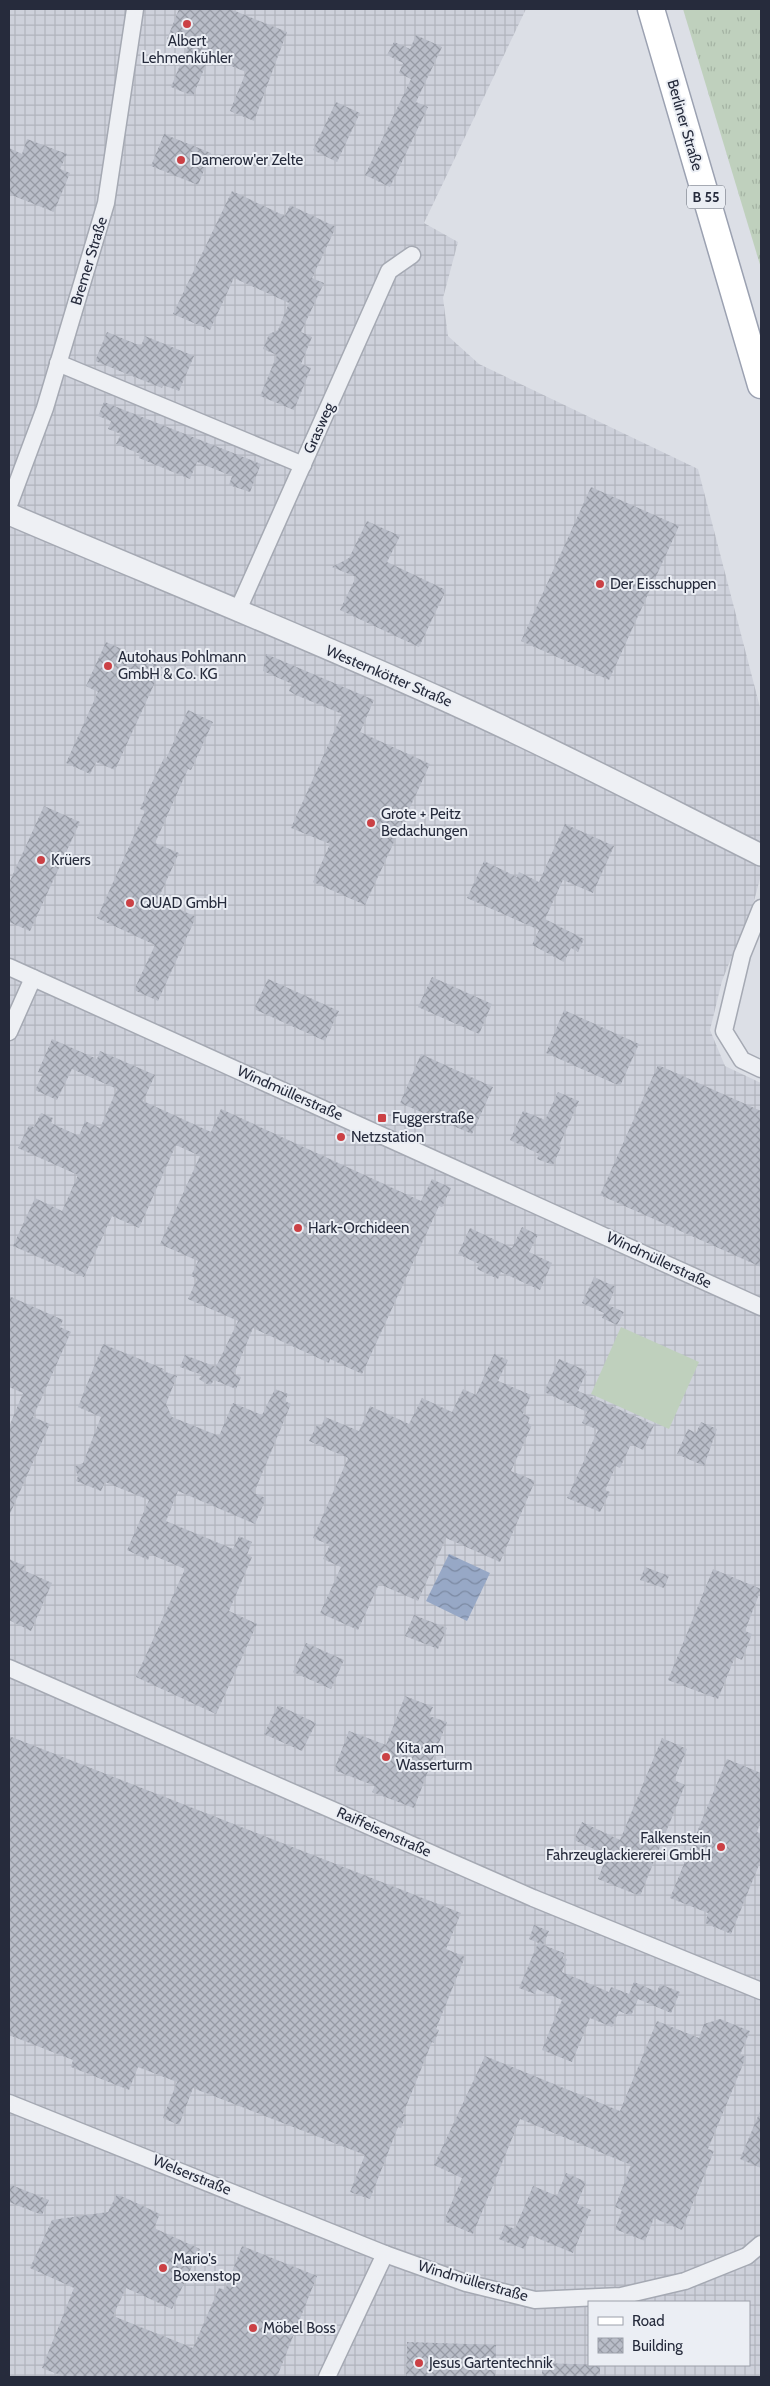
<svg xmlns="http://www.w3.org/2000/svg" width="770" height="2386" viewBox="0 0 770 2386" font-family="Cabin,sans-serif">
  <defs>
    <pattern id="industrial-grid" width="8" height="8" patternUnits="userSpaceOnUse" patternTransform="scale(1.25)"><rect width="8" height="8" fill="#ced1db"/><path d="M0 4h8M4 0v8" fill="none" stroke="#b1b4bd"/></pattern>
    <pattern id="grass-tufts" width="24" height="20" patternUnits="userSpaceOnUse" patternTransform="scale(1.25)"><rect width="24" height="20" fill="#bfd0bd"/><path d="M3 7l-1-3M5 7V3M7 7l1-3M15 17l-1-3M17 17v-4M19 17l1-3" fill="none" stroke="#a4b3a3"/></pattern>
    <pattern id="water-waves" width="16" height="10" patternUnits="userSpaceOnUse" patternTransform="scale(1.25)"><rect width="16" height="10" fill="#97a8c6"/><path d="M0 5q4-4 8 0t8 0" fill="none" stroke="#7b89a2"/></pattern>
    <pattern id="building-cross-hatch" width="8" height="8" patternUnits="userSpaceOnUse" patternTransform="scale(1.25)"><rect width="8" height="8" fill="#b9bdc8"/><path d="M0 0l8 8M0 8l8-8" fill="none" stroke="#969aa4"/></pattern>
  </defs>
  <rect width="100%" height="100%" fill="#dcdfe6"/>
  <path fill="url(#industrial-grid)" fill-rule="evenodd" d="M9,9h517l-102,214 34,19 -15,56 5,38 31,28 219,105 63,242v164l-7,26 -32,80 -12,49 15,36 36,17v1294h-752zM589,2302h160v63h-160z"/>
  <polygon fill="url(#grass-tufts)" points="683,9 761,9 761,268"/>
  <polygon fill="#bfd0bd" points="621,1327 699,1362 669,1429 591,1394"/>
  <polygon fill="url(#water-waves)" points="449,1554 490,1573 467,1621 426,1601"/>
  <g fill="url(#building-cross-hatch)">
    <polygon points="179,9 230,9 287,32 254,121 230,111 246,72 209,57 193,96 171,87 187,48 167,39"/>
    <polygon points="416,35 442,47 416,102 428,107 390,187 365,175 411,79 399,73 403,63 387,55 394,42 410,49"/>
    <polygon points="336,102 360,113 337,162 313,150"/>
    <polygon points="164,134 211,153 198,185 151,166"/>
    <polygon points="27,139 67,154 60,169 70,173 54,212 9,194 9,148 22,154"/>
    <polygon points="232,191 285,216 290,205 336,227 312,278 324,283 301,332 312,337 301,364 311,368 294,410 260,396 277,355 263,349 269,334 278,330 289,303 234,278 210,330 173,314"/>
    <polygon points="107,332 141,346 145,336 194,356 179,391 163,385 162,388 95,361"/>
    <polygon points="104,402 261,464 250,492 229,485 232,476 197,462 190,479 139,458 140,454 116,444 121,434 108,429 111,421 98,416"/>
    <polygon points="591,487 679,526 609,680 521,641"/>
    <polygon points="367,521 400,536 387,562 446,590 419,647 340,610 356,577 332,567 349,558"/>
    <polygon points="106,642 162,667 115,770 96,762 90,774 66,763 98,692 86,686"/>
    <polygon points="266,654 374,700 360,732 430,764 365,905 313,882 330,844 291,828 342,714 296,695 289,691 292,684 263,671"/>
    <polygon points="188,710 213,722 191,770 188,769 155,843 179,853 158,899 196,917 158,1001 134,990 155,945 97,918 145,811 140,809 151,785 164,758 166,759"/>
    <polygon points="44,806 80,822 30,931 9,922 9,883"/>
    <polygon points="565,824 614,846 593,893 563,880 545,919 584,939 578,952 571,948 564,962 532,945 539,930 467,898 484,861 517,877 519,872 539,882"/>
    <polygon points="432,977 492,1004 479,1034 418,1007"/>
    <polygon points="268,979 339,1011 325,1041 254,1009"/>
    <polygon points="564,1010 639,1044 620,1086 546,1053"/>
    <polygon points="52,1039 97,1059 100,1051 155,1075 143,1101 211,1132 221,1109 421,1201 432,1179 451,1188 442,1207 439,1206 362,1374 330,1359 329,1363 253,1328 234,1374 241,1377 236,1389 214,1380 210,1386 199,1379 202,1375 180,1367 185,1355 216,1367 238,1321 188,1299 197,1279 191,1276 198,1261 160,1244 200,1156 176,1145 139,1228 112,1216 84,1277 13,1246 35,1198 62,1211 78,1175 18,1148 29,1125 34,1127 41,1113 53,1118 51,1123 79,1136 85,1121 100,1128 117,1089 72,1069 57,1100 35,1090 43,1074 38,1072"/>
    <polygon points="421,1054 493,1087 472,1134 400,1103"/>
    <polygon points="658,1065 761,1111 761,1267 600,1195"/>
    <polygon points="558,1092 579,1101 559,1146 561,1147 553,1165 537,1159 539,1154 510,1140 523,1111 545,1120"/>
    <polygon points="522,1227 538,1235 529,1252 552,1263 540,1290 501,1272 498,1279 477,1269 479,1264 458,1254 470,1228 512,1248"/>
    <polygon points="594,1277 616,1287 608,1305 624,1312 617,1325 602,1318 604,1313 582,1303"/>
    <polygon points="9,1296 63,1320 60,1327 71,1332 33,1417 50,1424 9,1516 9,1427 23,1393 9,1387"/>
    <polygon points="103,1344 164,1369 163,1371 177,1376 166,1404 172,1417 219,1436 233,1403 262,1415 275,1389 288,1394 285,1401 291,1404 254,1493 266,1498 255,1524 178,1491 166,1521 233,1549 239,1536 252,1542 247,1555 252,1557 229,1611 257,1624 216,1714 136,1677 185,1569 150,1554 148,1560 127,1550 149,1500 105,1482 101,1491 76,1481 78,1476 74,1467 83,1463 101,1417 78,1407"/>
    <polygon points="494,1354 508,1360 498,1381 531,1395 523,1414 530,1417 528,1423 532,1425 511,1471 535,1481 500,1562 446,1538 418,1601 379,1584 358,1630 320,1613 341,1567 323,1559 330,1545 313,1538 348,1458 309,1441 317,1425 321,1427 325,1417 359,1431 370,1406 409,1424 422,1398 452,1412 463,1389 476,1395"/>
    <polygon points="559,1359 587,1371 578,1391 654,1425 643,1450 631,1444 620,1468 616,1466 605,1490 610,1492 600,1512 567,1498 598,1430 582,1423 587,1412 544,1392"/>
    <polygon points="701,1422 717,1429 704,1466 677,1454 688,1429 696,1433"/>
    <polygon points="9,1559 25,1566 23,1570 52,1583 31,1631 9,1620"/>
    <polygon points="645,1567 669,1576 664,1588 640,1580"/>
    <polygon points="713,1569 761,1589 745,1631 752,1634 742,1660 735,1657 718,1699 668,1680"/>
    <polygon points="414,1615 447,1628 438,1649 405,1636"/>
    <polygon points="306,1643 344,1660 331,1689 293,1672"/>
    <polygon points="405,1696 433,1707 429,1716 447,1722 414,1808 372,1792 375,1786 334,1770 349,1731 386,1745"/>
    <polygon points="278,1705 316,1723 302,1751 264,1734"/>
    <polygon points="9,1736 461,1913 446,1949 465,1957 436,2029 439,2030 434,2043 432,2042 403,2114 406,2115 401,2128 398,2127 370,2199 350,2192 365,2155 193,2088 179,2125 163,2118 177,2082 138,2067 129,2090 71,2067 73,2060 9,2035"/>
    <polygon points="662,1738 687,1749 674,1780 685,1785 640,1896 598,1879 607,1855 574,1840 582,1822 620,1840"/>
    <polygon points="727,1759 761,1773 761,1821 757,1832 761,1834 761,1860 731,1934 705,1923 708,1913 670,1898"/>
    <polygon points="534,1925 549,1931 543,1945 529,1939"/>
    <polygon points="538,1943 564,1953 563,1958 567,1959 562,1972 609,1992 611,1987 629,1994 634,1982 657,1992 660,1984 680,1992 671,2013 638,1999 631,2016 619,2011 612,2027 590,2018 572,2062 542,2050 562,2000 537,1989 535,1994 519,1988"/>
    <polygon points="720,2019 750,2031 740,2055 746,2057 708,2149 714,2151 682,2230 654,2218 645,2241 615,2229 622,2210 615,2207 631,2165 520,2119 473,2234 444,2221 462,2178 434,2165 485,2056 620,2111 657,2021 699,2038 704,2024"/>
    <polygon points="761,2109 761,2168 740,2159"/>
    <polygon points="566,2173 586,2182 577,2204 591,2210 573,2253 530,2235 524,2249 499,2239 505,2225 515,2229 533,2186 557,2196"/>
    <polygon points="9,2184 49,2200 42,2215 9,2202"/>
    <polygon points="117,2194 160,2214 154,2228 200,2249 172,2309 126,2288 113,2316 193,2348 219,2288 225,2290 242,2246 317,2276 277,2377 65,2377 42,2368 74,2288 30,2268 52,2220 108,2212"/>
    <polygon points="407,2342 496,2345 495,2377 406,2377"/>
    <polygon points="542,2363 600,2365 600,2377 542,2377"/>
  </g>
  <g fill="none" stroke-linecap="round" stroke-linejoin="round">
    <defs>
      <g id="minor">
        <polyline points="58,363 303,465"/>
        <polyline points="9,505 45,408 106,203 135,9"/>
        <polyline points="238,610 389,271 412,255"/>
        <polyline points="761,908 742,955 724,1031 742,1060 761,1069"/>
        <polyline points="9,967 761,1307"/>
        <polyline points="9,1032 33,978"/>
        <polyline points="9,1668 533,1898 761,1991"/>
        <polyline points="9,2103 385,2254 466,2283 535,2300 621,2296 685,2281 747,2256 761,2244"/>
        <polyline points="327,2377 385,2254"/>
      </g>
      <path id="tertiary" d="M9,514c150,64 302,125 451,193 102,46 201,98 301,148"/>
      <polyline id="primary" points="651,9 761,385"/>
    </defs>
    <use href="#minor" stroke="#a5a9b3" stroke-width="19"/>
    <use href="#tertiary" stroke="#a5a9b3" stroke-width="24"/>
    <use href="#primary" stroke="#9ba1b1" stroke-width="29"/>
    <use href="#minor" stroke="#eef0f4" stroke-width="16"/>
    <use href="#tertiary" stroke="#eef0f4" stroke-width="21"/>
    <use href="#primary" stroke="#fff" stroke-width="26"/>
  </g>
  <g fill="#cb4145" stroke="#ebeef4" stroke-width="2">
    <circle cx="187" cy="24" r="5"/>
    <circle cx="181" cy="160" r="5"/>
    <circle cx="600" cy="584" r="5"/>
    <circle cx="108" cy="666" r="5"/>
    <circle cx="371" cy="823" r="5"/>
    <circle cx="41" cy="860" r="5"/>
    <circle cx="130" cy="903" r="5"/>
    <rect x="377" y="1113" width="10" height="10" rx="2.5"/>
    <circle cx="341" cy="1137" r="5"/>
    <circle cx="298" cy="1228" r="5"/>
    <circle cx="386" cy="1757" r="5"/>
    <circle cx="721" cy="1847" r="5"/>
    <circle cx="163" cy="2268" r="5"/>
    <circle cx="253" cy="2328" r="5"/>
    <circle cx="419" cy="2363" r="5"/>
  </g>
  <g text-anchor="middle" stroke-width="4" stroke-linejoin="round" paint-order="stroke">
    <rect fill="#ebeef4" stroke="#616673" stroke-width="1" x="687" y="185.5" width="38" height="23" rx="4"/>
    <g font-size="14" font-weight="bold" fill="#262b3c">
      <text x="706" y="202">B 55</text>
    </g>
    <g font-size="15" fill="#262b3c" stroke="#ebeef4" text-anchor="start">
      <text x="187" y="46" text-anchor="middle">Albert<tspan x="187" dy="17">Lehmenkühler</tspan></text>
      <text x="191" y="165">Damerow'er Zelte</text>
      <text x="610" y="589">Der Eisschuppen</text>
      <text x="118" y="662">Autohaus Pohlmann<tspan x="118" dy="17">GmbH &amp; Co. KG</tspan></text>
      <text x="381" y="819">Grote + Peitz<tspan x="381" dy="17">Bedachungen</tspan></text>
      <text x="51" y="865">Krüers</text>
      <text x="140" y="908">QUAD GmbH</text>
      <text x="392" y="1123">Fuggerstraße</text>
      <text x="351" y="1142">Netzstation</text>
      <text x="308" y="1233">Hark-Orchideen</text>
      <text x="396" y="1753">Kita am<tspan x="396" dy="17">Wasserturm</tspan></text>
      <text x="711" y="1843" text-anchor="end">Falkenstein<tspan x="711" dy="17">Fahrzeuglackiererei GmbH</tspan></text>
      <text x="173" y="2264">Mario's<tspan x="173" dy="17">Boxenstop</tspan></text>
      <text x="263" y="2333">Möbel Boss</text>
      <text x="429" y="2368">Jesus Gartentechnik</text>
    </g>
    <g font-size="15" fill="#262b3c" stroke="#ebeef4">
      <text transform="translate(685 125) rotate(74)" y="5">Berliner Straße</text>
      <text transform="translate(89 261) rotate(-73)" y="5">Bremer Straße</text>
      <text transform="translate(319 428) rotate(-66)" y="5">Grasweg</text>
      <text transform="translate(389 676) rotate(23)" y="5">Westernkötter Straße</text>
      <text transform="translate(290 1093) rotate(24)" y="5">Windmüllerstraße</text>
      <text transform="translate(659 1260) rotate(25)" y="5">Windmüllerstraße</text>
      <text transform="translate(384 1832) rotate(24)" y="5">Raiffeisenstraße</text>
      <text transform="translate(192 2175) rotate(22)" y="5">Welserstraße</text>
      <text transform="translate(473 2281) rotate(16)" y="5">Windmüllerstraße</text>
    </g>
  </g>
  <rect width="770" height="2386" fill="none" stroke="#262b3c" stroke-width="20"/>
  <rect x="588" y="2301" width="162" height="65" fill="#ebeef4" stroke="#9ca0aa"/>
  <rect x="598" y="2317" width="25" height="8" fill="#ffffff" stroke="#9ca0aa"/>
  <text x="632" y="2326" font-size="15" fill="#262b3c">Road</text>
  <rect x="598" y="2338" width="25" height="15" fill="url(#building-cross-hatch)" stroke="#9ca0aa"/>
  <text x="632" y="2351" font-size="15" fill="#262b3c">Building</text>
</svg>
